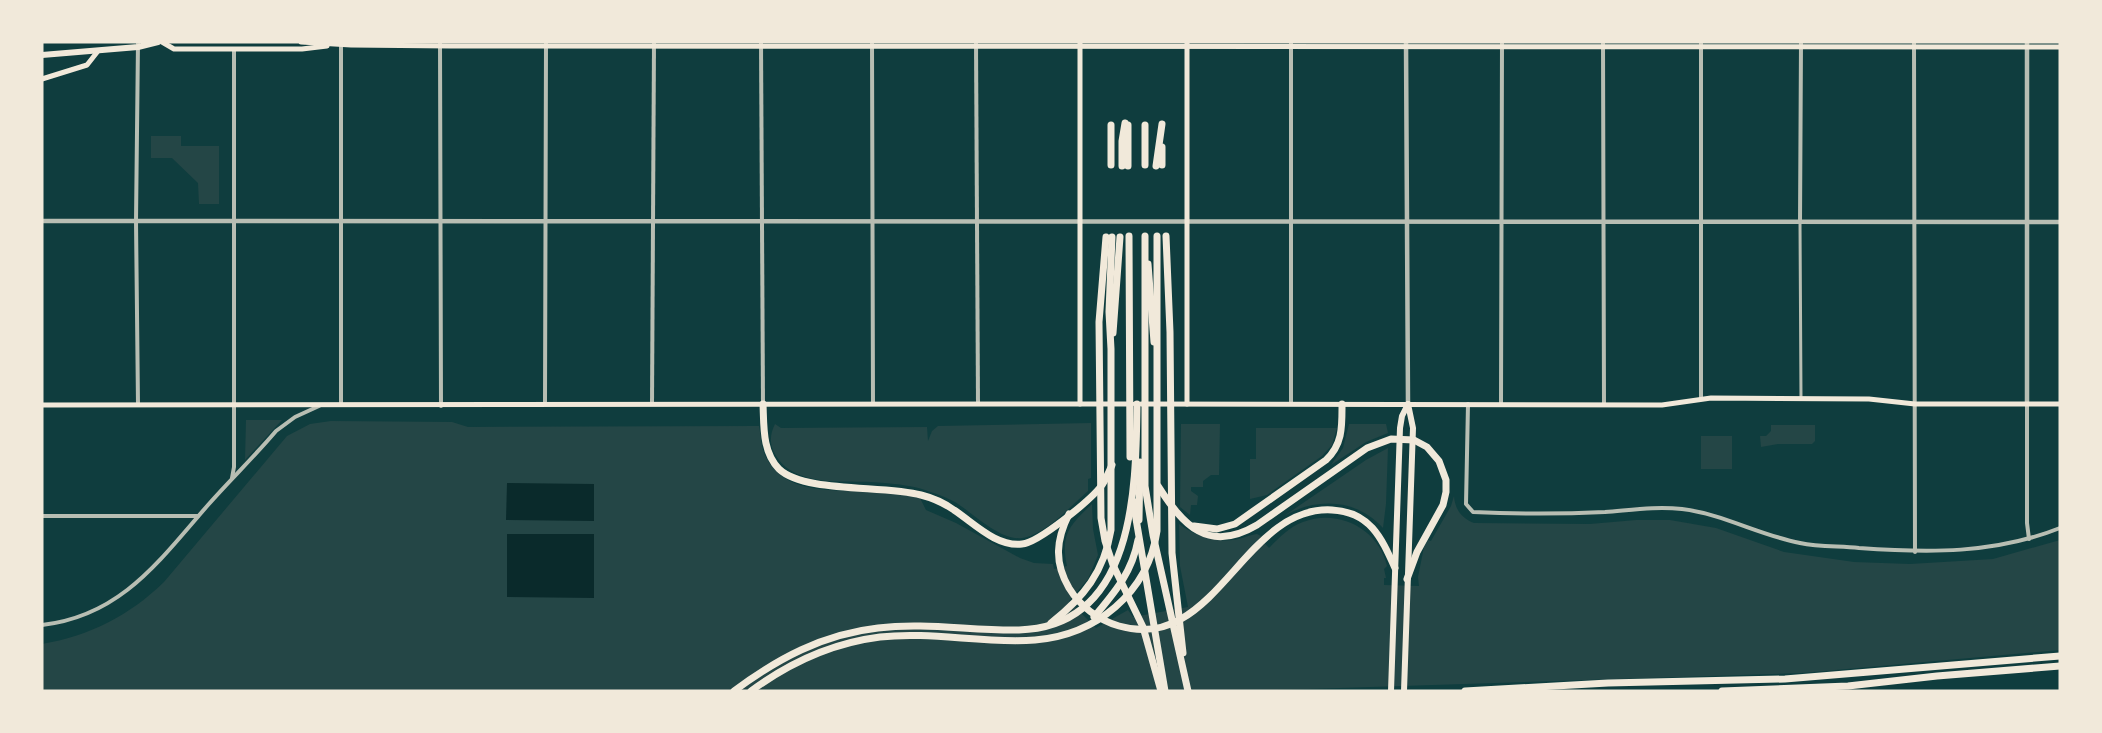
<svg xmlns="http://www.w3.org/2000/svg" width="2102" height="733" viewBox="0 0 2102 733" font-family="'Fira Sans',sans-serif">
  <rect width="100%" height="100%" fill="#0f3d3e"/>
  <g fill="#244646">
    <polygon points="151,136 181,136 181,146 219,146 219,204 199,204 198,183 172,158 151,158"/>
    <polygon points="246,420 282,420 245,460"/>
    <path d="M331,421l121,1 16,5 291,-1c2,10 2,22 7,31 19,39 72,33 108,34 15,1 31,4 46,7l6,12 30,13 64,35 14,5 19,1 1,5 13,-3c-7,-32 3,-41 25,-62l1,25 5,26 -10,24 -19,22 27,27 32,-18 5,7 55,-10 -8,-41 -1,-42c16,12 35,18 54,16 9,-1 16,-5 24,-6l4,2 -1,2 9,10c10,-10 20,-21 34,-26 35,-14 76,7 84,44l-3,3 2,9h-2v7l35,1 -1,-9 6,-30 4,-7 3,1 20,-35 3,-10c1,13 7,22 20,27l116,1 46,-4h34l46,8 68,24 70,10 56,2 83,-5 67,-19v110l-258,23 -555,18h-1205v-47c47,-8 87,-28 122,-62l123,-146 23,-12z"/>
    <path d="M1091,423v55l-3,1v12c-17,15 -43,44 -66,47 -22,3 -49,-25 -67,-36 -9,-5 -21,-9 -30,-12 -12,-4 -28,-6 -40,-7 -35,-4 -90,7 -110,-29 -6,-10 -5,-20 0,-30l6,4 146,-1 1,14 4,-10 6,-5z"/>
    <polygon points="1181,424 1220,424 1219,475 1211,475 1203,481 1203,487 1191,487 1191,491 1198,496 1197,505 1191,505 1190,515 1180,507"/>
    <polygon points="1349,424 1386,424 1388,433 1366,442 1331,465 1343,448"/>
    <polygon points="1771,425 1815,425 1815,441 1812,444 1778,444 1761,447 1760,436 1766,436 1771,431"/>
    <polygon points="1256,428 1337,428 1332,445 1322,456 1267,495 1250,499 1250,459 1256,459"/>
    <rect x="1701" y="436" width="31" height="33"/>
    <path d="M1388,448l-2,56 -3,24c-26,-29 -66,-31 -99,-12l82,-56z"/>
  </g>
  <g fill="#0a2a2b">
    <polygon points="507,483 594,484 594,521 506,520"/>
    <polygon points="507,534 594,534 594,598 507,597"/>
  </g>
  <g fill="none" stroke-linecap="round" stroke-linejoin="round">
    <polyline stroke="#b8beb3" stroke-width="3" points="1800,222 1801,398"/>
    <g stroke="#b8beb3" stroke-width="4">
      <polyline points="440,42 441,406"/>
      <polyline points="761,42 763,404"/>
      <polyline points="872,42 873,404"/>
      <polyline points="976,42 978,404"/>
      <polyline points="1603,42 1604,405"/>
      <polyline points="1701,42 1701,399"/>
      <polyline points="1914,42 1915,552"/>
      <polyline points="1800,222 1801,42"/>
      <polyline points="545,404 546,42"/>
      <polyline points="652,404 654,42"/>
      <polyline points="1291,404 1291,42"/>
      <path d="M1468,404l-2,100 7,8c42,2 90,2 132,0 26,-2 51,-6 77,-3 41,5 77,26 118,34 19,4 39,3 59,5 69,5 136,6 201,-20"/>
      <polyline points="1501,404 1502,42"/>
      <polyline points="2027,404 2027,523 2029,539"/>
      <polyline points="138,405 136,221 138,42"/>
      <polyline points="341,405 341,43"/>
      <polyline points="232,478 234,467 234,49"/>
      <polyline points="42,516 198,516"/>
      <path d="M42,625c79,-9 117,-64 166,-120 22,-25 46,-48 68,-74l19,-14 24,-11"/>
    </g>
    <g stroke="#b8beb3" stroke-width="4.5">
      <polyline points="1406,42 1408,404"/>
      <polyline points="42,221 2060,222"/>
      <polyline points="2027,404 2027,42"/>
    </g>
    <g stroke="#f1e9da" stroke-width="5">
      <polyline points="162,42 174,49 302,49 327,46"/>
      <polyline points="301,42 351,45 450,46 2060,47"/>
      <polyline points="1187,42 1187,404"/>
      <polyline points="42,79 87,65 98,51"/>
      <polyline points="1080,404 1080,43"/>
      <polyline points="1141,404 1662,405 1711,398 1869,399 1915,404 2060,404"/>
      <polyline points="42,405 1132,404"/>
    </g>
    <g stroke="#f1e9da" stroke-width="6">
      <polyline points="42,55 138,47 158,42"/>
      <polyline points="1391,691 1400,428 1402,416 1408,404"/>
      <polyline points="1404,691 1413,428 1408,404"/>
    </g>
    <g stroke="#f1e9da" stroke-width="7">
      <polyline points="1128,125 1128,166"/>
      <polyline points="1145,125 1145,165"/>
      <polyline points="1162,147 1162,165"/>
      <polyline points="1111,165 1111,125"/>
      <polyline points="1122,166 1122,141 1125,123"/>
      <polyline points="1156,166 1162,124"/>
      <polyline points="1129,236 1130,457"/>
      <polyline points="1145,236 1145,486 1153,535 1188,691"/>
      <polyline points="1166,236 1170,332 1172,553 1183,653"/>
      <polyline points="1106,237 1099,322 1101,518 1105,541 1113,565 1143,627 1161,691"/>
      <polyline points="1148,264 1154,342"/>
      <polyline points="1113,333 1120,237"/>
      <path d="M763,404c1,21 -1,48 16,65 25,24 105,16 142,26 12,3 23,8 33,15 20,13 42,37 68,34 16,-1 69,-44 80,-59 4,-6 7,-13 10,-20"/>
      <path d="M1158,486c25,39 50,68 99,39l110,-77 24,-9 23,1 13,7 12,14 7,19v12l-3,13 -26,47 -10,27"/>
      <polyline points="1133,501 1165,691"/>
      <path d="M1069,514c-13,26 -15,48 0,74 11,18 29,32 50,38 21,6 43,4 62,-7 52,-29 84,-113 151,-109 38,2 49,27 63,58"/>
      <polyline points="1139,520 1140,462"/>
      <path d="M1194,526l23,3 18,-5 91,-64c17,-16 16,-34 16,-56"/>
      <path d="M1094,617c20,-24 38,-44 44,-77"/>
      <path d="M1051,623c33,-26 53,-51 60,-93v-181l-2,-37 3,-75"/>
      <path d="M734,691c43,-32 89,-57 144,-63 47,-6 94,3 141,2 116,-3 117,-141 118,-226"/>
      <path d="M751,691c38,-28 81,-48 129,-54 51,-6 103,7 155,3 61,-5 113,-47 122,-109v-295"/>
      <polyline points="1465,691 1608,683 1785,679 2060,656"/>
      <polyline points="1722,691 1848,686 1937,676 2060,666"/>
    </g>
  </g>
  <rect width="2102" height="733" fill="none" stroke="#f1e9da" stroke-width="87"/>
</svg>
